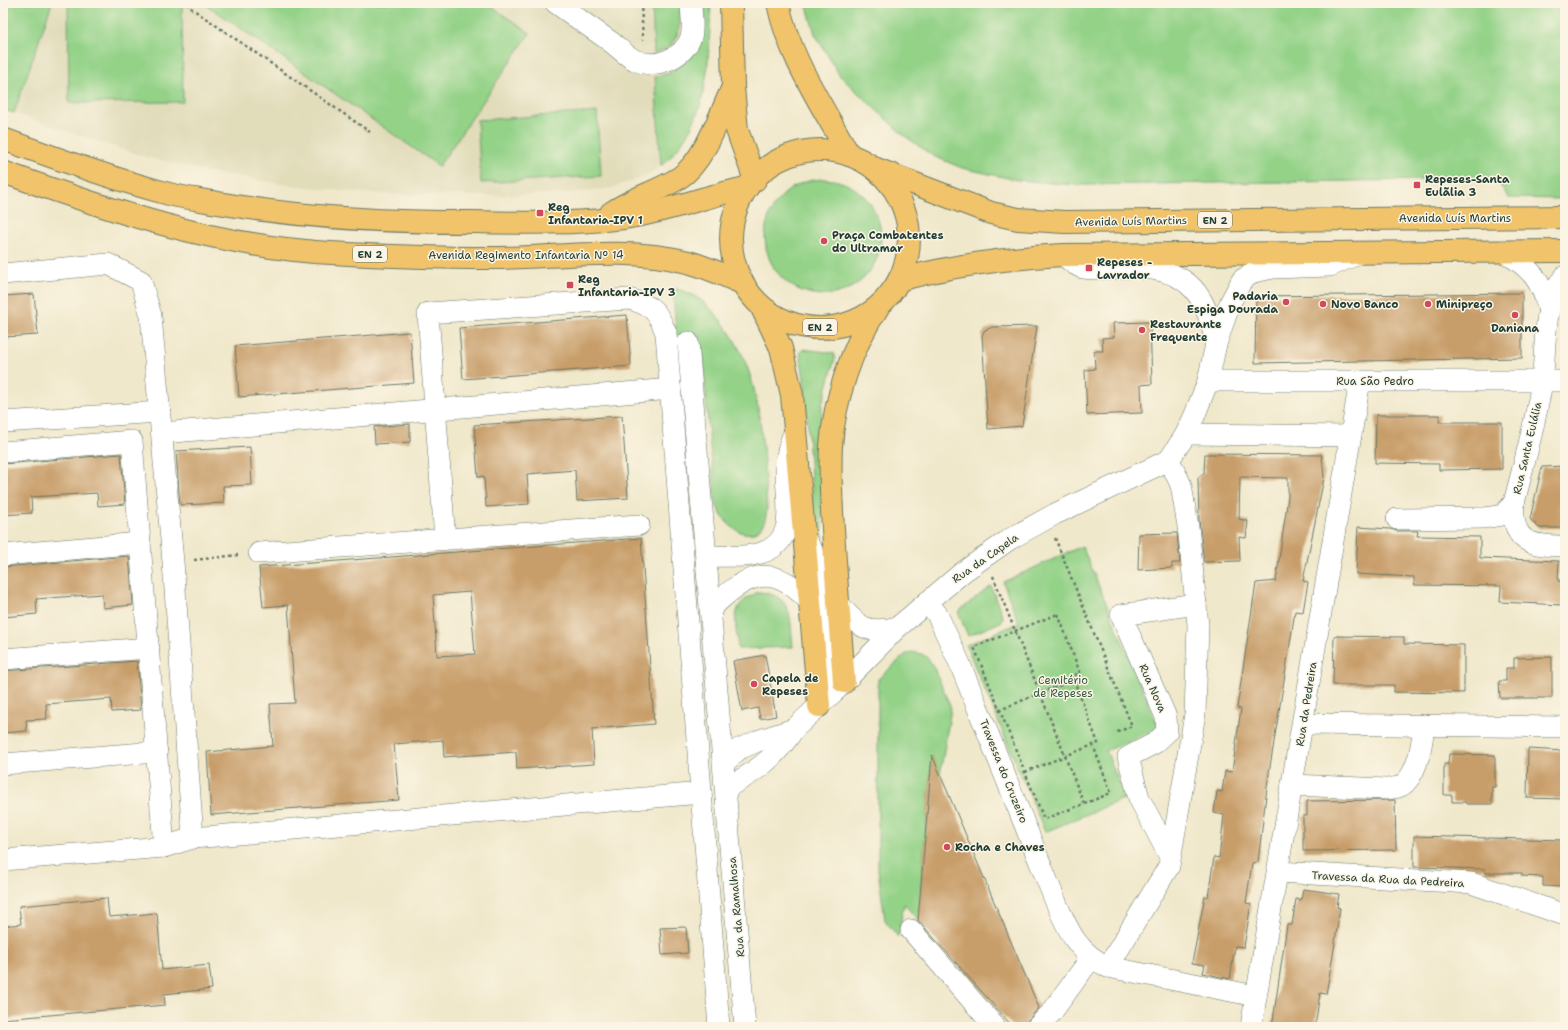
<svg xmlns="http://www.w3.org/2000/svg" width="1568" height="1030" viewBox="0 0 1568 1030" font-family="'Shantell Sans',sans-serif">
  <rect width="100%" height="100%" fill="#fcf5e5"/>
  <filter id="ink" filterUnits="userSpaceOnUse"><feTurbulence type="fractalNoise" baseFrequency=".025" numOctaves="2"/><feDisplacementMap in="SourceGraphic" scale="8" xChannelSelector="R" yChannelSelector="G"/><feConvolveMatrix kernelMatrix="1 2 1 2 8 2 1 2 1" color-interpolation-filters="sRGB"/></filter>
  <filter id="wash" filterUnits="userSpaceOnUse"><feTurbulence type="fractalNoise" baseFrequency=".012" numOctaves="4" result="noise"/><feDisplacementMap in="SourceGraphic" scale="16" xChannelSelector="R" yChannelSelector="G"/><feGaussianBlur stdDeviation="0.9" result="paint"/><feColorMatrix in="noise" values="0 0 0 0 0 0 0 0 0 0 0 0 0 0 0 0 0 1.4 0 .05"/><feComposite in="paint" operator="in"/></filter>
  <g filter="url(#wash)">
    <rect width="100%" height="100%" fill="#f0e8cb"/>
    <polygon fill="#e1dcba" points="52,3 711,3 708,72 702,104 691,130 674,154 656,170 641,178 611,188 570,193 483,196 384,194 343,191 281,184 206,171 142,156 14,113"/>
    <g fill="#93d287" stroke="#59885e">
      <polygon points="3,3 52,3 14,113 3,110"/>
      <polygon points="68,3 182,3 183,102 69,103"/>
      <polygon points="204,3 486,3 530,33 439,166"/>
      <path d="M652,3h28c1,21 0,45 -26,50z"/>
      <path d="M697,3h14c-3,61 0,119 -50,163l-6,-89 15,-4 15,-11z"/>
      <polygon points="806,3 1565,3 1565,199 1509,198 1496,179 1077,185 1017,180 962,168 933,156 902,134 840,76 815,34"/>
      <polygon points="597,112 601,176 481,183 477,120"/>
      <circle cx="823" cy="237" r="58"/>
      <path d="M673,288c24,6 34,15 49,34 42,52 40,121 45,184 -1,42 -38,31 -50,0 -4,-10 -3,-23 -4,-34 -6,-42 -7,-85 -11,-128 -4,-11 -15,-8 -26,-8z"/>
      <polygon points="803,349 834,353 835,359 822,405 820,466 823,548 815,536 805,387 800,352"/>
      <polygon points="1082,546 1159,728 1106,751 1126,798 1045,832 966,645 1019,623 1003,582"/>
      <polygon points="991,586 1003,617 1001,622 968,636 958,612"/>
      <path d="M759,592c35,3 31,27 34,55l-55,2c-2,-27 -10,-45 21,-57z"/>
      <polygon points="911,652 922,654 928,658 934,668 951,708 940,775 932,756 918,920 904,904 898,937 885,920 878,870 878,679 905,655"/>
    </g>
    <g id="blocks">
      <g fill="#c79d69" fill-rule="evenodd">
        <polygon points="1522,293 1522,358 1255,363 1256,296"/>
        <polygon points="34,294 38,335 3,337 3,296"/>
        <polygon points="627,315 631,366 463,379 459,328"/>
        <polygon points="1150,322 1152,384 1141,385 1142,413 1087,415 1085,370 1095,369 1094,351 1103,351 1102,338 1114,337 1113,323"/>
        <polygon points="1037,326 1022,426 988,429 982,335 985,330 993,327"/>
        <polygon points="410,332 414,383 239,397 235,346"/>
        <polygon points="1376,415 1440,415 1439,422 1502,422 1502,469 1439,470 1439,464 1375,463"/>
        <polygon points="622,416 628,498 577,501 575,470 527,474 529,504 486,507 484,476 478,477 474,425"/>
        <polygon points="410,424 410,442 375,444 374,427"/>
        <polygon points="250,447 252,485 223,486 224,503 180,505 176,451"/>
        <polygon points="121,454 125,504 98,506 97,493 31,497 32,513 3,515 3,464"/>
        <polygon points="1205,454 1322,455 1324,478 1303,581 1308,582 1303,612 1295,611 1292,631 1268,779 1258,862 1252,863 1246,903 1251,904 1244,947 1235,946 1230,979 1203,973 1205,965 1192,963 1205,896 1208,897 1214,857 1219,858 1224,815 1214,813 1217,791 1222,792 1225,771 1232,772 1241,709 1237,708 1256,583 1276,581 1288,497 1288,478 1240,477 1239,519 1248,521 1246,538 1239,537 1240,561 1204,562 1199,520 1198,477 1204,473"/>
        <polygon points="1565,466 1565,528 1539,528 1530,519 1542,467"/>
        <polygon points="1358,527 1390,529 1397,531 1418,531 1417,536 1480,537 1480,558 1559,561 1558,581 1562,581 1562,605 1500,602 1501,586 1414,585 1414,577 1356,574"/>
        <polygon points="1177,533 1180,563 1172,563 1172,568 1138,570 1139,534"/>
        <path d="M641,538l13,186 -62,5 2,35 -77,5 -1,-17 -72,5 -1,-17 -49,4 5,56 -188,15 -4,-63 66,-6 -3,-42 25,-1 -7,-98 -25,2 -4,-40zM470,592l5,62 -38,2 -4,-61z"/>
        <polygon points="129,556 133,605 103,608 102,594 36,599 37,614 3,617 3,567"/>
        <polygon points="1334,636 1404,637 1404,644 1464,645 1464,693 1394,692 1394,685 1333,685"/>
        <polygon points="765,655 776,716 760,719 758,708 742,711 733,661"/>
        <polygon points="1552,657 1552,698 1500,698 1499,681 1506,681 1506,668 1514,668 1514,658"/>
        <polygon points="137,661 141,710 112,712 111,699 46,704 47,719 26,720 27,731 3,733 3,671"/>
        <polygon points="1528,749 1565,751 1565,799 1527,798"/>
        <polygon points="1449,754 1495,755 1495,787 1492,787 1492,804 1466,804 1466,802 1452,802 1452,795 1444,795 1444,764 1448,764"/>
        <polygon points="932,755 1039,1008 1029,1019 1024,1027 1013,1027 918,920"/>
        <polygon points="1393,800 1395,800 1396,850 1303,851 1303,816 1307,816 1307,801"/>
        <polygon points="1414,836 1564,840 1562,887 1543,886 1543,877 1522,876 1522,873 1485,873 1485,869 1414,867"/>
        <polygon points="1303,889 1339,894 1337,907 1340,908 1334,949 1326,994 1320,993 1315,1027 1272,1027 1287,925 1292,925 1296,899 1301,900"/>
        <polygon points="107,898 109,917 157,913 162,970 209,965 212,989 164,994 165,1005 3,1019 3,926 21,924 19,906"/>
        <polygon points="686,927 688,953 662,955 660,928"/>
      </g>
    </g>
  </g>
  <g filter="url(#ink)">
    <use href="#blocks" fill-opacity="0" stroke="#687969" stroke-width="1"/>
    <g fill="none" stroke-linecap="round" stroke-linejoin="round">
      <defs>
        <g id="minor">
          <path d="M556,3c18,13 37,26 55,39 8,6 15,14 24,18 20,10 49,-2 56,-23 3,-11 0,-23 0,-34"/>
          <path d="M1503,251c28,17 39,29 46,61"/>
          <path d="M1063,255c5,4 13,12 20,13 17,3 37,-1 55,0 52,1 69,29 78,76"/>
          <polyline points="3,274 108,264 141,281 151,316 173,562 193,838"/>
          <path d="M1565,276c-24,27 -18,71 -23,105 -6,41 -18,82 -28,122 -3,40 16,43 51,43"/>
          <polyline points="688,342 745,1027"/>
          <polyline points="1208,381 1565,381"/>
          <polyline points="3,422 160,412"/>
          <polyline points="162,433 671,389"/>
          <polyline points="1186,434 1351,436"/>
          <polyline points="3,452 132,441 164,847"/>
          <polyline points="1397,519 1484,518 1503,515 1514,503"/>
          <polyline points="805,538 820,564 830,678 837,689"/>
          <path d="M445,539l-17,-226 201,-14c24,7 28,11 37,34l53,694"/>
          <polyline points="259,553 639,525"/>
          <polyline points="3,555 140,543"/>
          <path d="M706,556c17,0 38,2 55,-3 39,-12 24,-54 25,-85 0,-13 3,-24 8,-35"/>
          <path d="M927,602l10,12 23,50 95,236c13,30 22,53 53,67l148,29"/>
          <path d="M838,603c20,24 29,32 60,24"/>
          <path d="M710,609c36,-34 60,-49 99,-8"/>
          <polyline points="3,659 149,648"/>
          <polyline points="1303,724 1565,727"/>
          <polyline points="724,763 739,749 760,740 794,729 837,689 898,627 963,572 1010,539 1055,514 1169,460 1186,434 1194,417 1208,381 1216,344 1230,303 1242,280 1254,272 1273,268 1330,266 1360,253"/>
          <polyline points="3,764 157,752"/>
          <path d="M1292,785l94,4c7,-1 15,-1 20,-7 13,-14 16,-39 18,-57"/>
          <path d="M726,788c30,-16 49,-30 68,-59"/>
          <polyline points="1170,857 1139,798 1128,757 1155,743 1167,732 1166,717 1121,615 1196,604"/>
          <polyline points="3,860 164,847 193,838 701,793"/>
          <polyline points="1278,872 1471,883 1565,915"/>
          <polyline points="911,930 995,1027"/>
          <polyline points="1108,967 1169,866 1195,714 1198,625 1188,526 1181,485 1169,460"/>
          <polyline points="1037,1027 1052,1012 1091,958"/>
          <polyline points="1251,1027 1360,381"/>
        </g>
        <g id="major">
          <polyline points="731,3 733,87 737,130 755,180"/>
          <path d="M778,3c11,55 45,103 71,152"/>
          <path d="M3,139c55,20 110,40 166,55 16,4 33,6 49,9 84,15 169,19 254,19 51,1 102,2 152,-4 42,-6 81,-22 122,-30"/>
          <circle cx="820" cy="239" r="89"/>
          <polyline points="874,168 991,213 1018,219 1064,222 1565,217"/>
          <path d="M3,172c106,38 214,75 328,81 52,3 106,5 159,5 65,0 134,-12 198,4 19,5 38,14 56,22"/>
          <path d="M611,213c21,-15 46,-21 68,-35 26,-17 41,-64 54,-91"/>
          <path d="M899,280c54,-15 108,-22 164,-25l502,-4"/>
          <polyline points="762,308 781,348 792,395 819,706"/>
          <path d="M844,682c-3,-40 -6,-80 -9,-121 -2,-38 -6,-77 -4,-115 3,-45 21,-100 46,-137"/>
        </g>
      </defs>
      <use href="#minor" stroke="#687969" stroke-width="22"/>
      <use href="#major" stroke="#687969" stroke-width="24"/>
      <g stroke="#687969" stroke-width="2.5" stroke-dasharray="3 3" stroke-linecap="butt">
        <polyline points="188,3 188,6 370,132"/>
        <polyline points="641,3 643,40"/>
        <polyline points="1055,538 1132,726 1115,733"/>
        <polyline points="194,560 238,555"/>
        <polyline points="993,576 1040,693 1000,710"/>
        <polygon points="1058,614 1080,673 1072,676 1074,680 1040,693 1084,804 1044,819 974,647"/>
        <polyline points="1074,680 1098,743 1093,745 1111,793 1084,804"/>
        <polyline points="1025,772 1093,745"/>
      </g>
      <use href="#minor" stroke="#fff" stroke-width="21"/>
      <use href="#major" stroke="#f1c36a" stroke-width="22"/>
    </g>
  </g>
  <g fill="#d1495b" stroke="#fcf5e5" stroke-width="1.5">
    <rect x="1413" y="181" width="8" height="8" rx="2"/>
    <rect x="536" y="209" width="8" height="8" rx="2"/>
    <circle cx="824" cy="241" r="4"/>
    <rect x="1085" y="264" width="8" height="8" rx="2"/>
    <rect x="566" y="281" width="8" height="8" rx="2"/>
    <circle cx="1286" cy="302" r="4"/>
    <circle cx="1323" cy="304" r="4"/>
    <circle cx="1428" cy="304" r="4"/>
    <circle cx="1515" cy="315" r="4"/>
    <circle cx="1142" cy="330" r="4"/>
    <circle cx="754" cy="684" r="4"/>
    <circle cx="947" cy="847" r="4"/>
  </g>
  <g text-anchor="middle" stroke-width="3" stroke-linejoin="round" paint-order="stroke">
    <g fill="#fcf5e5" stroke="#617469" stroke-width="1">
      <rect x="1198" y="212" width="34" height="16" rx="3"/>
      <rect x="353" y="246" width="34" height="16" rx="3"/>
      <rect x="803" y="319" width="34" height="16" rx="3"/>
    </g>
    <g font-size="10" font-weight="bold" fill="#1f3d34">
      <text x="1215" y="224">EN 2</text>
      <text x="370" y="258">EN 2</text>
      <text x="820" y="331">EN 2</text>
    </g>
    <g font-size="11" font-weight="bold" fill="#1f3d34" stroke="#fcf5e5" text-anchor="start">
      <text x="1425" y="183">Repeses-Santa<tspan x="1425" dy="13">Eulãlia 3</tspan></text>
      <text x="548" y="211">Reg<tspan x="548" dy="13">Infantaria-IPV 1</tspan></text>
      <text x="832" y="239">Praça Combatentes<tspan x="832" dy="13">do Ultramar</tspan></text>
      <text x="1097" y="266">Repeses -<tspan x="1097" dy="13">Lavrador</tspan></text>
      <text x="578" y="283">Reg<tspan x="578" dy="13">Infantaria-IPV 3</tspan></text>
      <text x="1278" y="300" text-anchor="end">Padaria<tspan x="1278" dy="13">Espiga Dourada</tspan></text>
      <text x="1331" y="308">Novo Banco</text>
      <text x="1436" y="308">Minipreço</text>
      <text x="1150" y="328">Restaurante<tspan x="1150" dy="13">Frequente</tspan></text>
      <text x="1515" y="332" text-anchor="middle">Daniana</text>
      <text x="762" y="682">Capela de<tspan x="762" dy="13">Repeses</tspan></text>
      <text x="955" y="851">Rocha e Chaves</text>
    </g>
    <g font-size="11" fill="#1f3d34" stroke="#fcf5e5">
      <text x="1455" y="222">Avenida Luís Martins</text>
      <text transform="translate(1131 221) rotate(-1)" y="4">Avenida Luís Martins</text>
      <text x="526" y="259">Avenida Regimento Infantaria Nº 14</text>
      <text x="1375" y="385">Rua São Pedro</text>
      <text transform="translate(1527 448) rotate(-77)" y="4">Rua Santa Eulália</text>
      <text transform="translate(985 558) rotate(-35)" y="4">Rua da Capela</text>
      <text transform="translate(1153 688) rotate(66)" y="4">Rua Nova</text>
      <text transform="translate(1306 704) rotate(-81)" y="4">Rua da Pedreira</text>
      <text transform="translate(1004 771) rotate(68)" y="4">Travessa do Cruzeiro</text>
      <text transform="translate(1388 879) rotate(3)" y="4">Travessa da Rua da Pedreira</text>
      <text transform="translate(736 907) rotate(-95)" y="4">Rua da Ramalhosa</text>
    </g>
    <g font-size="11" fill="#365b45" stroke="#fcf5e5">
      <text x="1063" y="684">Cemitério<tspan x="1063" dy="13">de Repeses</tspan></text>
    </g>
  </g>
  <rect width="1568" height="1030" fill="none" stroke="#fcf5e5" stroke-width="16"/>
</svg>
